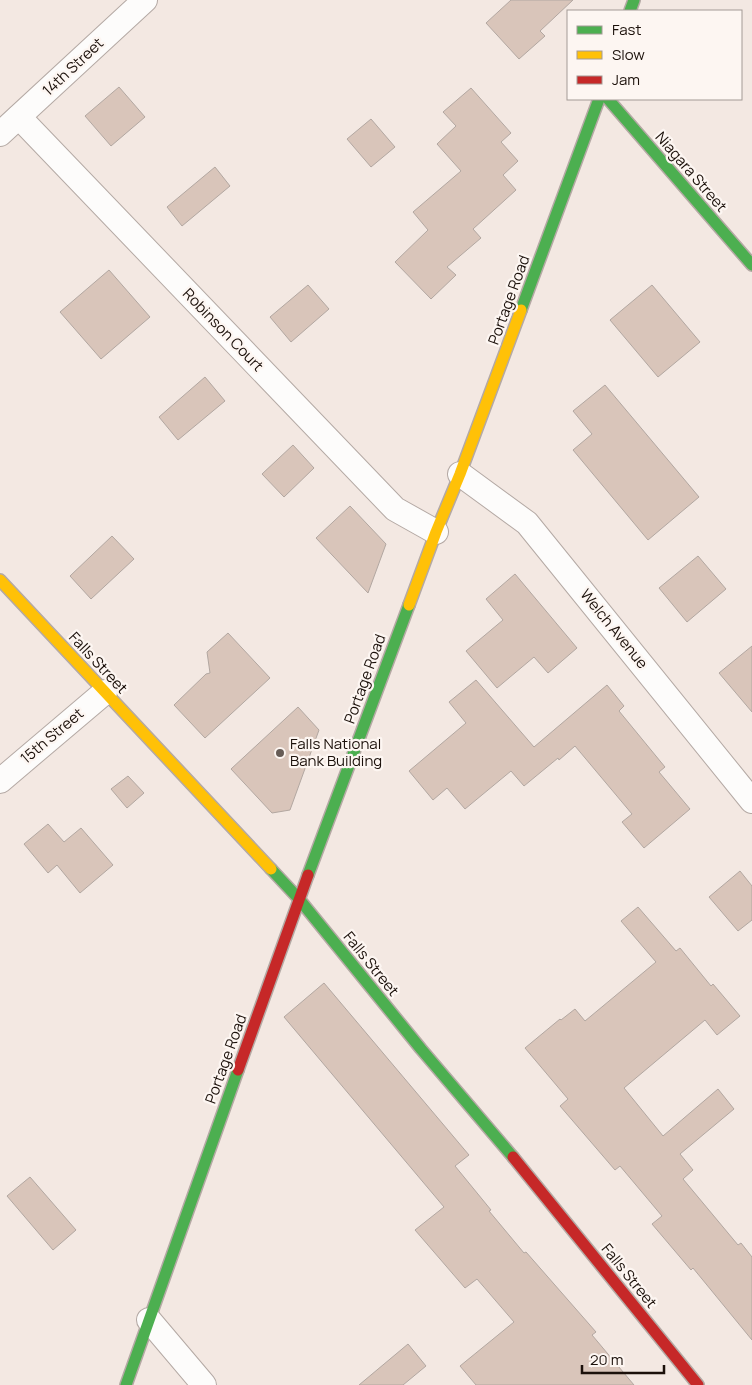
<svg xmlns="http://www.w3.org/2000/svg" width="752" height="1385" viewBox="0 0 752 1385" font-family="Manrope,sans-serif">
  <rect width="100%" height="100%" fill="#f3e8e2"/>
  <g fill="#d9c5ba" stroke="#b2a7a1">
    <polygon points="511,0 573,0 540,31 545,36 519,59 486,23"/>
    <polygon points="119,87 145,117 111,146 85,116"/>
    <polygon points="471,88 511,133 501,142 518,161 503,175 516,190 473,229 481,238 447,267 456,275 431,299 395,262 428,230 413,212 461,171 437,144 456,126 443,112"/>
    <polygon points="371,119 395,147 371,167 347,139"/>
    <polygon points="215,167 230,186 182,226 167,207"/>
    <polygon points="109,270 150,317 101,359 60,312"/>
    <polygon points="308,285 329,309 291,342 270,317"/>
    <polygon points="652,285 700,342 658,377 610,320"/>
    <polygon points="205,377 225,401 178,440 159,417"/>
    <polygon points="605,385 699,497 648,540 573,450 592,434 573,411"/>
    <polygon points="293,445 314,468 284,497 262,474"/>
    <polygon points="350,506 386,544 368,593 316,538"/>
    <polygon points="112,536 134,559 91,599 70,576"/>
    <polygon points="698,556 726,589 687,622 659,588"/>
    <polygon points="515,574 577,648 548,673 534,657 497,688 466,651 503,620 486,599"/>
    <polygon points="228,633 270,678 205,738 174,705 206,674 210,673 207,652"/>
    <polygon points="752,646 752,712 719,673"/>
    <polygon points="476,680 534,747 607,685 624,706 619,711 665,767 659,772 690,809 644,848 622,822 632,814 575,746 559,760 558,758 524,786 511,771 465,809 447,788 433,800 409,771 466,723 449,702"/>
    <polygon points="298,707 319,730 290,810 272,813 231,769"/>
    <polygon points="128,776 144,793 127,808 111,789"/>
    <polygon points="48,824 64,842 81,828 113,865 80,893 57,865 48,873 24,844"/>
    <polygon points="740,871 752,886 752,920 738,931 709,897"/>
    <polygon points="638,907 676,951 680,948 711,986 713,984 740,1016 717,1035 705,1020 624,1088 663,1136 718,1089 734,1109 680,1154 693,1170 683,1179 738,1245 741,1243 752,1257 752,1340 693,1268 691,1270 652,1224 662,1216 620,1166 615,1170 560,1106 568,1099 525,1048 560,1019 561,1020 575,1009 585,1021 656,962 621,921"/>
    <polygon points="324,983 469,1155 455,1166 491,1210 489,1211 524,1253 526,1252 596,1332 592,1335 634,1385 476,1385 460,1366 514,1322 477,1279 465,1288 415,1230 444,1207 284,1017"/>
    <polygon points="30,1177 76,1230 53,1250 7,1196"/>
    <polygon points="408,1344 426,1366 403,1385 359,1385"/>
  </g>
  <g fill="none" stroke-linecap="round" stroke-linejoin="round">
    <defs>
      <g id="street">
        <polyline points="19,117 395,509 436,532"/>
        <polyline points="0,134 145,0"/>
        <polyline points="460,474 527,523 752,801"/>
        <polyline points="0,781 105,692"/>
        <polyline points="149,1320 204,1385"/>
      </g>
      <g id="fast">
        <polyline points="630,11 634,0"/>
        <polyline points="608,99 752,265"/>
        <polyline points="521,310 599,99"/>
        <polyline points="271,869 299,899 421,1049 513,1157"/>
        <polyline points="308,875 409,605"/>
        <polyline points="126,1385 238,1070"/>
      </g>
      <g id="slow">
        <polyline points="0,580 271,869"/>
        <polyline points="409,605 436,532 460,474 521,310"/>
      </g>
      <g id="jam">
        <polyline points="238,1070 308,875"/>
        <polyline points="513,1157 698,1385"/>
      </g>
    </defs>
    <use href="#street" stroke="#b4a9a4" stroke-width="26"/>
    <use href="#fast" stroke="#b4a9a4" stroke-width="14"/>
    <use href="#slow" stroke="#b4a9a4" stroke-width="14"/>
    <use href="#jam" stroke="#b4a9a4" stroke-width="14"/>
    <use href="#street" stroke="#fdfcfb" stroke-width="24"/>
    <use href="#fast" stroke="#4caf50" stroke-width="11"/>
    <use href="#slow" stroke="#ffc107" stroke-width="11"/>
    <use href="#jam" stroke="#c62828" stroke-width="11"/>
  </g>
  <circle fill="#675c56" stroke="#fdf6f2" stroke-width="2" cx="280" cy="753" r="5"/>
  <g text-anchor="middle" stroke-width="4.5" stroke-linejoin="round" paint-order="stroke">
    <g font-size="15" fill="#1b100a" stroke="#fdf6f2">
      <text transform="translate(73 67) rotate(-43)" y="5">14th Street</text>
      <text transform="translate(691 172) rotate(49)" y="5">Niagara Street</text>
      <text transform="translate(509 300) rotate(-70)" y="5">Portage Road</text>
      <text transform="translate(223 330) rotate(46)" y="5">Robinson Court</text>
      <text transform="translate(614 629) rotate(51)" y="5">Welch Avenue</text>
      <text transform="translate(98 663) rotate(47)" y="5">Falls Street</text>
      <text transform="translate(365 679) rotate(-70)" y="5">Portage Road</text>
      <text transform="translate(52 736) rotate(-40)" y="5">15th Street</text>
      <text transform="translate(371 964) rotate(51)" y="5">Falls Street</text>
      <text transform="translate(226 1059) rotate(-70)" y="5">Portage Road</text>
      <text transform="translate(629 1276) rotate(51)" y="5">Falls Street</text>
    </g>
    <g font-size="15" fill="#1b100a" stroke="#fdf6f2" text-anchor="start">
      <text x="290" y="749">Falls National<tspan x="290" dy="17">Bank Building</tspan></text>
    </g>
  </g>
  <rect x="567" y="10" width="175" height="90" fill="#fdf6f2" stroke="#a39a95"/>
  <rect x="577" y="26" width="25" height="8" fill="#4caf50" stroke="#a39a95"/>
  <text x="612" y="35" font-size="15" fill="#1b100a">Fast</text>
  <rect x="577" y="51" width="25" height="8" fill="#ffc107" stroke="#a39a95"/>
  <text x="612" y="60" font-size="15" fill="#1b100a">Slow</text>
  <rect x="577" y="76" width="25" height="8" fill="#c62828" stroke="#a39a95"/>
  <text x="612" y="85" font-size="15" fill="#1b100a">Jam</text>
  <path d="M582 1365v8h82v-8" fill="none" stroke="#1b100a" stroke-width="2.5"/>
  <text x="590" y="1365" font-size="15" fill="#1b100a" stroke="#fdf6f2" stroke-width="4" paint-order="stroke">20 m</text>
</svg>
